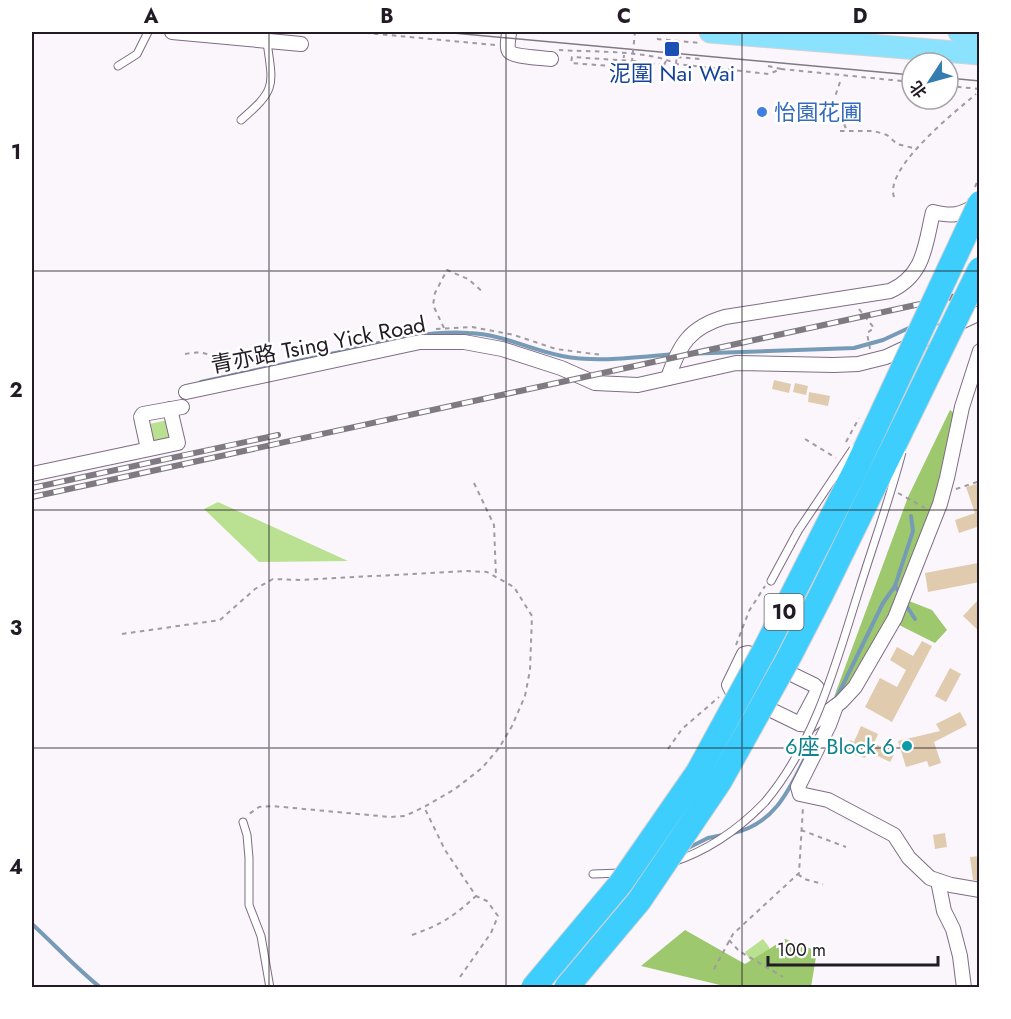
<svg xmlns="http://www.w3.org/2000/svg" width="1011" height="1019" viewBox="0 0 1011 1019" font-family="Jost,'Noto Sans SC',sans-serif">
  <rect width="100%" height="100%" fill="#faf6fc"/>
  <g fill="#bae191">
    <polygon points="168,420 172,441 153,445 149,424"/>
    <polygon points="218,502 348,561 259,562 204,509"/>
    <polygon points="763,939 769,947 775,986 757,987 750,960 745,952"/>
  </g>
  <g fill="#9dc86d">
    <polygon points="950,410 954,413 943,476 896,606 854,682 834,697 908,497"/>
    <polygon points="909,601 932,610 947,630 935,643 899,625"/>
    <polygon points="685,930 745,964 785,939 817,951 811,987 719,987 720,985 641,966"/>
  </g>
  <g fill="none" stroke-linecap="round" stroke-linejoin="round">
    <g stroke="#779ab7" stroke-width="4">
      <polyline points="682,354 854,348 883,340 911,327"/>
      <path d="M201,382c45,-10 89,-19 134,-29 43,-10 89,-23 134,-20 33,1 61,17 93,23 36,7 76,1 113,-2"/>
      <polyline points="901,595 895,586 913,531 911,516"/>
      <polyline points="904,602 915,619"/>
      <polyline points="835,701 883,603 895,586"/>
      <path d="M733,833c47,-10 60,-53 80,-91"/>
      <polyline points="688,848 708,838 723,835"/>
      <path d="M32,924c23,21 44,44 69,64"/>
    </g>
  </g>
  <g fill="#e1cbae">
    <polygon points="774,380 791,384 789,393 772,389"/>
    <polygon points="795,383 808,386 806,395 793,392"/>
    <polygon points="809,392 830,396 828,406 808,402"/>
    <polygon points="980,483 980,526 959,533 955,520 975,513 966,487"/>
    <polygon points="978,563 980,582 928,592 925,573"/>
    <polygon points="980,598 980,632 963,616"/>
    <polygon points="922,641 932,646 892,722 865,707 880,678 897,687 906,670 890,660 897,647 913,656"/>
    <polygon points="950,668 961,674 946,702 935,696"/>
    <polygon points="960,712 967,725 934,742 941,763 929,767 927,761 906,767 898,741 940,731 936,724"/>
    <polygon points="861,726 878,734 874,743 880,746 879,747 881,746 895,753 890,762 868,751 865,758 846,752 850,740 854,742"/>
    <polygon points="945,833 947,847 935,849 933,835"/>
    <polygon points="980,856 980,881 973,880 970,857"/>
  </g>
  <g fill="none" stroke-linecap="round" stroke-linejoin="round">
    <defs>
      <g id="lane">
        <polyline points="118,66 137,54 148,32"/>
        <path d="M241,120c36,-31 32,-34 26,-78"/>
        <polyline points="771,581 798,531"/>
        <polyline points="243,822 247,835 249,858 249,905 261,936 270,988"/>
        <path d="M673,862c36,-12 66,-33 92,-60"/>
        <polyline points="593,874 621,873"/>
      </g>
      <g id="street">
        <polyline points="172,32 301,44"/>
        <path d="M509,32c0,5 -3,14 0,19 4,6 34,7 42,8"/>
        <path d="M668,378c11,-33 22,-51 57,-61l165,-26c35,-16 35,-46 43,-79 20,5 26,3 45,-7"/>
        <polyline points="186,392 420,342 464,342 502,349 561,368 595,383 638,385 736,363 834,365 858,364 886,357 980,313"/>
        <polyline points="148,449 141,417 143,414 182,407"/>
        <polyline points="32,474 178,443 170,409"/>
        <polyline points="836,706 829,725 798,787 800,794 828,800 894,835 909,858 930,878 951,885 980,890"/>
        <polyline points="800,724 817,692 817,688 814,685 748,653 744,654 729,685 732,691 800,724 810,725 841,702 855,687 895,618 940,504 947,478 962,407 980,351"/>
        <polyline points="938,881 944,911 953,929 960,956 964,988"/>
      </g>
      <g id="primary">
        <polyline points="710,32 980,54"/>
        <polyline points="959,32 980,34"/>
      </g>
    </defs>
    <use href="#lane" stroke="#7f6c85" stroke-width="9"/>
    <use href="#street" stroke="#7f6c85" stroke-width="16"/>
    <use href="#primary" stroke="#d3d1d3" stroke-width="23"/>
    <g stroke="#a09aa2" stroke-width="2" stroke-dasharray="4.5 4.5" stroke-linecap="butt">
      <polyline points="356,32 495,45"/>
      <polyline points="657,39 700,43"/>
      <path d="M559,50c30,2 92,0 117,14l93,10 12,-5 131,13"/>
      <polyline points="677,57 700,59"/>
      <polyline points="676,64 678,41"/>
      <polyline points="634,65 635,58"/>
      <polyline points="664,65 667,59"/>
      <polyline points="768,66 781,69"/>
      <polyline points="623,67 624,55"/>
      <polyline points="840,82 834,100 847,131"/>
      <polyline points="948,86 980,89"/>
      <polyline points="840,131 874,131 887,135 897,144 917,149"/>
      <polyline points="975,187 980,175"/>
      <path d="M894,197c-10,-29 61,-85 82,-103"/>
      <polyline points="859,309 874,328 867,333 870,349"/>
      <polyline points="444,328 433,305 435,293 447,270 468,279 483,292"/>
      <polyline points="436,329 472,327 488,330 514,335 556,349 602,355"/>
      <path d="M185,354c18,-4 31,0 40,16"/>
      <polyline points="805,439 836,458"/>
      <polyline points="846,442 859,418"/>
      <polyline points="180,455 184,472"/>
      <polyline points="474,483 494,525 496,577"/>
      <polyline points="956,489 980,481"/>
      <polyline points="898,493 925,508"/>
      <polyline points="122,634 220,620 255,589 273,579 300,580 467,571 487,572 514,587 532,616 530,670 525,696 512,726 499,748 482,768 455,789 424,807 405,816 390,817 272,806 259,807 249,814"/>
      <polyline points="736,645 749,611 765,586"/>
      <polyline points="668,749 682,729 719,697"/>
      <polyline points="801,830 846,847"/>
      <polyline points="798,874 804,879 823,884"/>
      <path d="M412,935c30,-11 41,-18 64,-39l-31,-46 -21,-43"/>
      <polyline points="729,940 739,951 783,977"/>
      <polyline points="714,969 733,934 799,873 803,807"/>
      <polyline points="460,977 491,933 498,916 487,901 476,896"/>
    </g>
    <use href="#lane" stroke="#fff" stroke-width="7"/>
    <use href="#street" stroke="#fff" stroke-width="14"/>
    <use href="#primary" stroke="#8be2fe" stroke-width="21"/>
    <g stroke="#7f7a82" stroke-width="1.5">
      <polyline points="442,32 912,75"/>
      <polyline points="948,78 980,81"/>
    </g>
    <defs>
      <g id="rail">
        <polyline points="32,488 278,435"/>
        <polyline points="32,497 980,291"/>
      </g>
    </defs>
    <use href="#rail" stroke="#7f7a82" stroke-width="6"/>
    <use href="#rail" stroke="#fff" stroke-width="4" stroke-dasharray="11" stroke-linecap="butt"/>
    <defs>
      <g id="lane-bridge">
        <polyline points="798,531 853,449"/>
        <path d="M765,802c52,-62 71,-140 95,-215 14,-45 30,-89 42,-135"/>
      </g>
      <g id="highway-bridge">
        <polyline points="533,988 621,883 698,772 765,649 855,471 980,203"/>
        <polyline points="566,988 639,901 720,781 788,659 821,595 980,269"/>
      </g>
    </defs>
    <use href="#lane-bridge" stroke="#7f6c85" stroke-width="9" stroke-linecap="butt"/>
    <use href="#highway-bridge" stroke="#d3d1d3" stroke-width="26" stroke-linecap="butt"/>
    <g stroke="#a09aa2" stroke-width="2" stroke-dasharray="4.5 4.5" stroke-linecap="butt">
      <polyline points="632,61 664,65"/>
      <polyline points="623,67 571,63 572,57 632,61 635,32"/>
    </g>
    <use href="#lane-bridge" stroke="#fff" stroke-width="7"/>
    <use href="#highway-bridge" stroke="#3ecefd" stroke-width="24"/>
  </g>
  <path fill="none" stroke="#221b25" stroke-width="1.5" stroke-opacity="0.55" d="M269,32v956M506,32v956M742,32v956M32,271h948M32,510h948M32,748h948"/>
  <rect fill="#1a4fb4" stroke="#fff" stroke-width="2" x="664" y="41" width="16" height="16" rx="3"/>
  <circle fill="#3f7fe0" stroke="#fff" stroke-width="2" cx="762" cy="112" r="6"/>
  <circle fill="#0f9aa8" stroke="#fff" stroke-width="2" cx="907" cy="746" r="6"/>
  <g text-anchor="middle" stroke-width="5" stroke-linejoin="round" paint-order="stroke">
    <rect fill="#fff" stroke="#645f66" stroke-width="1.5" x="764.5" y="594" width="39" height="36" rx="4.5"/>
    <g font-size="21" font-weight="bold" fill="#221b25">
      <text x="784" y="619">10</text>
    </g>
    <g font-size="22" fill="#164399" stroke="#fff">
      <text x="672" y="81">泥圍 Nai Wai</text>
    </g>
    <g font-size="22" fill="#366cbe" stroke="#fff" text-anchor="start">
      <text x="774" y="120">怡園花圃</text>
    </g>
    <g font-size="22" fill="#221b25" stroke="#fff">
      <text transform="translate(318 344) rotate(-11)" y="8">青亦路 Tsing Yick Road</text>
    </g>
    <g font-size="22" fill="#0d838f" stroke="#fff" text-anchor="end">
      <text x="895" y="754">6座 Block 6</text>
    </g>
  </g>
  <rect width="1011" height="1019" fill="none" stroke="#ffffff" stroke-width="66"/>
  <g transform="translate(930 81) rotate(234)"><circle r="28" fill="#ffffff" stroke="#a7a4a8" stroke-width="1.5"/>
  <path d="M0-4.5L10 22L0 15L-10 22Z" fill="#357cb1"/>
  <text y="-9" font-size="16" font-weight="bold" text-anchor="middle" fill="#221b25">北</text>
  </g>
  <path d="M768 956v9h170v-9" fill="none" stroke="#221b25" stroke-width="3"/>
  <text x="777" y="956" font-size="18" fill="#221b25" stroke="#ffffff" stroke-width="4.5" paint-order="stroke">100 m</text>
  <rect x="33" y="33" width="945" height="953" fill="none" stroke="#221b25" stroke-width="2"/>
  <g font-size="20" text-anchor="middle" font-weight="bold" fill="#221b25">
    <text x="151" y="23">A</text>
    <text x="387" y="23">B</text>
    <text x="624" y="23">C</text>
    <text x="860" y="23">D</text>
    <text x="16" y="159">1</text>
    <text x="16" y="397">2</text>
    <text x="16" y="635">3</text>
    <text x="16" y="874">4</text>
  </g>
</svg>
